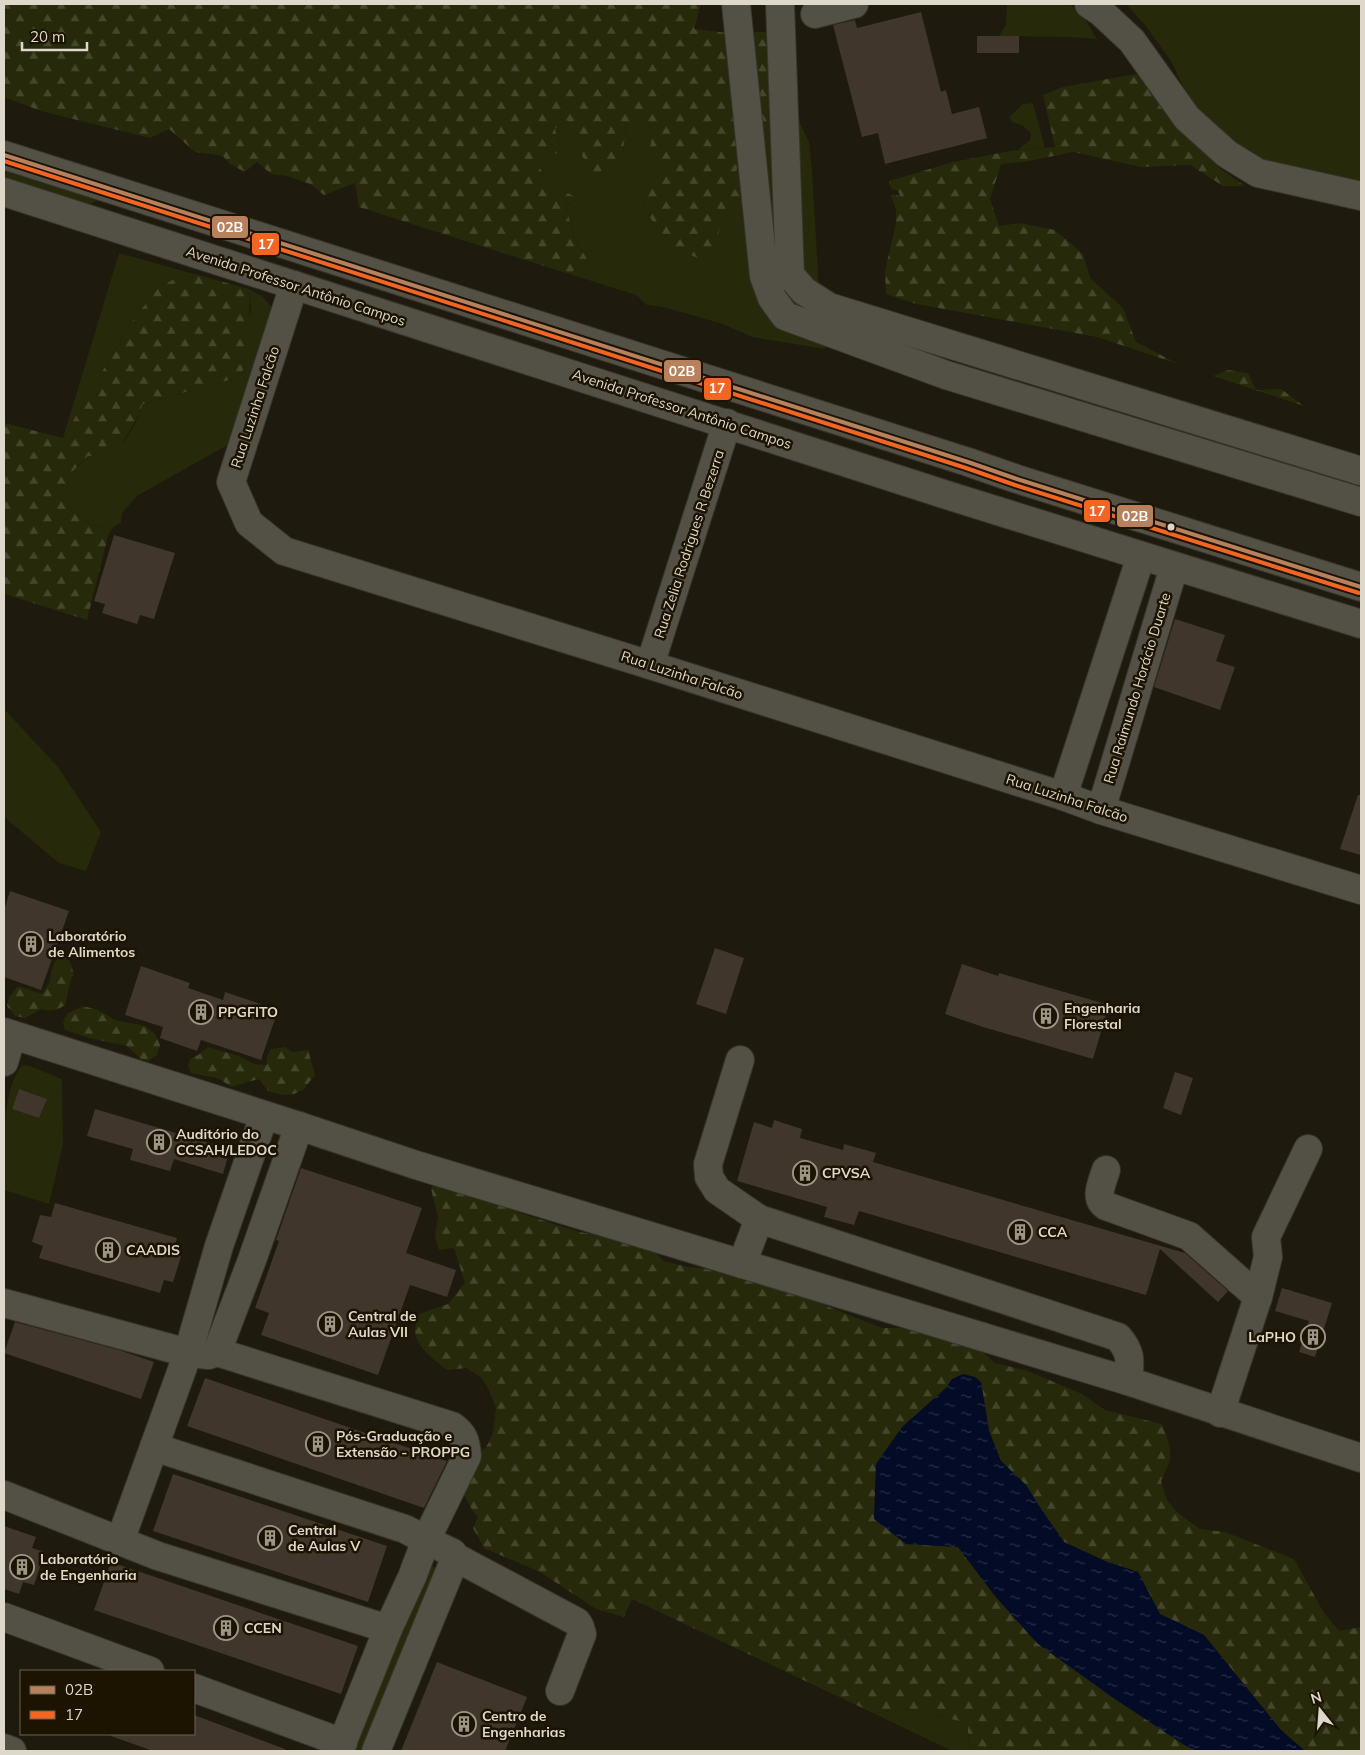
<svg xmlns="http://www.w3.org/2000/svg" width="1365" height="1755" viewBox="0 0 1365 1755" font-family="Mulish,sans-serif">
  <defs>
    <pattern id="forest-firs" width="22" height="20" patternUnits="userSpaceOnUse" patternTransform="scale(1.25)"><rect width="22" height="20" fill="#26290a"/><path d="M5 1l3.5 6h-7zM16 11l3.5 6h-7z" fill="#45472c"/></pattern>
    <pattern id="water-ripples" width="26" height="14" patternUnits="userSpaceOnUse" patternTransform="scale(1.25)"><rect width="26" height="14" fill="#030b26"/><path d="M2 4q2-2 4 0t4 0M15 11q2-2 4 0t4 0" fill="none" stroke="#272e44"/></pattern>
  </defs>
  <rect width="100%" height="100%" fill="#1e1a0d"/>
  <g fill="#26290a" fill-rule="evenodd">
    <polygon points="1005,4 1070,4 1085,19 1097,39 1066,37 999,36 1006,25 1007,6"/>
    <polygon points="1126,4 1361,4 1361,185 1246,157 1215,128 1187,95 1171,61 1145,25"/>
    <polygon points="1033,103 1045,148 1018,150 1030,140 1031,134 1022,125 1012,122 1009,117 1023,104"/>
    <polygon points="797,117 809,142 812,170 819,288 825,349 752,337 723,324 663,307 647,305 636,295 569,274 588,261 573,235 566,205 578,199 550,182 538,166 561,150 555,129 568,119 587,167 622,157 627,124 654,127 650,148 663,167 642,204 666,244 728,202 727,213 757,188 732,179 742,156"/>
    <polygon points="4,165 97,195 97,200 88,206 4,179"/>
    <polygon points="119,253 187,272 158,288 130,324 63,438"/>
    <polygon points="249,289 262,296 273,309 233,442 137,496 122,513 121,523 113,527 108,536 103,528 89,523 69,509 66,498 69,475 89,456 124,441 135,424 143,404 236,378 247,330 251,308"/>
    <polygon points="4,709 58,767 101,832 86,871 59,863 4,817"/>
    <path d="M22,1065l8,1 32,13 1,65 -14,60 -45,-14c0,-35 -4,-98 18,-125zM19,1089l28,10 -8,19 -27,-9z"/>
    <polygon points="431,1565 438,1571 360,1751 349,1751 427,1568"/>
    <polygon points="912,1709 967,1723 969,1741 973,1751 952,1751 873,1713"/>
  </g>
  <g fill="url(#forest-firs)">
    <polygon points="4,4 701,4 694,29 728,33 789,31 777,138 742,156 733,179 752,176 757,187 770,178 782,190 781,209 727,214 727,205 709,263 666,244 642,204 663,167 650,148 653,127 627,124 622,157 605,179 587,167 567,120 555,129 561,150 538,166 550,182 578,199 566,205 573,235 588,261 569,274 359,207 355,183 324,195 310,184 287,176 271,174 257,162 245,172 230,164 223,156 195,152 169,129 150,138 41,111 4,97"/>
    <polygon points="1136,74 1157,94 1218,167 1245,186 1223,186 1190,165 1141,167 1073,152 1029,161 1001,164 990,199 999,226 1019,223 1055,230 1083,254 1090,278 1123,308 1136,342 1178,364 1097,337 916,304 886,294 885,271 896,223 896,210 891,196 892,194 900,196 898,191 891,189 889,181 953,162 1010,151 1055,147 1043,95 1063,87"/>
    <path d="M187,272l62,17c2,25 -2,51 -2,76l-11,13 -93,26c-9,22 -17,35 -33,53l-22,-1 -19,19 -3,23 3,11 20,14 14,5 5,8 -21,84 -83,-26v-171l59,15 67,-114 28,-36z"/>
    <polygon points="1228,370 1248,373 1256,390 1281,389 1304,406 1213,376"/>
    <path d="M65,953l6,11 3,11 -3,4 -6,26c-9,6 -14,7 -24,4l-16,9 -10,-2 -8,-10 2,-9 9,-11 24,8c2,-4 5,-7 7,-11 4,-13 2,-24 16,-30z"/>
    <polygon points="83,1006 98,1010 115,1020 145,1026 155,1034 160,1045 157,1055 149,1061 141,1059 127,1046 89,1038 65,1030 63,1022 68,1013"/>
    <path d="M208,1047l31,9 15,8 12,1 1,-9 4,-7 14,-2 8,5 15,-2 7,25 -12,15 -9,4 -11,1 -15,-4 -9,-12 -28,8c-18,-14 -22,-9 -40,-14l-3,-7 2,-7 8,-4z"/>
    <path d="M437,1177l86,37 56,18 57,8 17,10 11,11 24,6 18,2 88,24 88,35h27l66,17 20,18 33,8 54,23 23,16 57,14c10,29 13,29 -1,57l6,19 11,13 22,16 25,3 69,27 30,54 15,18 22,-4v124h-56l-24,-21 -77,-95 -44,-21 -22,-42 -33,-11 -41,-19 -23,-33 -15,-24 -25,-24 -12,-30 -8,-49 -29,-3 -6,9 -40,156 52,3 37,49 42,47 75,54 74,49 12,5h-225l-4,-10 -2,-18 -55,-14 -39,4 -241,-114 -8,18 -28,-8 -56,-37 -56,-24 -11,-20 5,-11 -7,-9 -8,-15 11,-32 14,-17 5,-12 3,-24 -6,-16 -8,-14 -16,-10 -18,2c-12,-8 -33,-24 -33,-40 0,-5 3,-11 4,-16l29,-10 17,-21 -11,-35 -15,2 -4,-14 3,-19 -7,-28z"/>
  </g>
  <polygon fill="url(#water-ripples)" points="963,1374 975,1377 981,1382 989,1431 1001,1461 1026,1485 1041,1509 1064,1542 1105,1561 1138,1572 1160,1614 1204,1635 1281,1730 1305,1751 1198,1751 1186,1746 1112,1697 1037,1643 995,1596 958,1547 906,1544 874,1519 876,1464 902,1427 946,1388 952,1379"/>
  <g fill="#40362b">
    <polygon points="921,12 941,92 946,90 952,114 979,107 987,138 885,164 878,133 862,137 833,25 855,20 857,28"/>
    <rect x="977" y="36" width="42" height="17"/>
    <polygon points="114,535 175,553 154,619 140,615 137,624 102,613 105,604 94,601"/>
    <polygon points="1175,619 1225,635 1216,661 1235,667 1220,710 1154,687"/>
    <polygon points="1358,795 1361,795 1361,855 1340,849"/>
    <polygon points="10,891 69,911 41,990 4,977 4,910"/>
    <polygon points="715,948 744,958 726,1014 696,1004"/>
    <polygon points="962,964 998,976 999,973 1109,1005 1093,1059 983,1027 945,1014"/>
    <polygon points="141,966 190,983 188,988 223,1000 225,992 278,1010 261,1060 201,1040 197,1051 160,1038 163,1027 125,1015"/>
    <polygon points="1175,1072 1193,1078 1181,1115 1163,1108"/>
    <polygon points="19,1089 47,1099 39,1118 12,1109"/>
    <polygon points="95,1109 230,1149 223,1174 174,1159 170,1171 130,1160 133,1149 87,1136"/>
    <polygon points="774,1120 802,1129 800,1138 843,1150 844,1144 876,1153 873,1162 1185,1253 1228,1291 1218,1302 1160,1249 1146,1295 859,1211 854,1225 824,1217 827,1207 737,1181 754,1122 772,1128"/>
    <polygon points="301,1168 422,1208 406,1253 456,1270 447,1297 410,1285 378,1375 261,1335 269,1313 255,1308 279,1241 276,1240"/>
    <polygon points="55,1203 177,1238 172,1254 181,1256 173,1282 164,1280 160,1293 39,1258 43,1246 32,1242 40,1215 51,1217"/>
    <polygon points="1282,1288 1332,1303 1315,1357 1299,1352 1309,1321 1275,1311"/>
    <polygon points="15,1322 119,1350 154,1362 141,1399 4,1353"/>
    <polygon points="205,1378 447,1461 424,1508 187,1426"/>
    <polygon points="173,1474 387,1546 368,1602 153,1531"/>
    <polygon points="4,1526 36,1537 32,1548 45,1552 34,1585 23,1582 19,1594 4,1589"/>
    <polygon points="111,1562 358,1646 341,1694 94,1610"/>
    <polygon points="437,1662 527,1697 505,1751 401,1751"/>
    <polygon points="194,1715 285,1749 285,1751 153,1751 111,1736 111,1734 194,1734"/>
  </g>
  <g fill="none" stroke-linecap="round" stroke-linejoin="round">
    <defs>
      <g id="minor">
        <polyline points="736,4 764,276 772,298 785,316 946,375 1361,502"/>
        <polyline points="780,4 790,275 804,291 829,307 1361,471"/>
        <polyline points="1089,4 1101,12 1132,41 1187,118 1227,154 1258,173 1361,196"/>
        <polyline points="815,14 854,4"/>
        <polyline points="4,155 968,462 1017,479 1361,587"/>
        <polyline points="4,192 953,497 1361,624"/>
        <polyline points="294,285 231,482 249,523 284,551 650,665 1063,796 1101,810 1361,890"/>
        <polyline points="650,665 727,423"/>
        <polyline points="1063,796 1141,556"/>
        <polyline points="1101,810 1174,567"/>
        <polyline points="4,1032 299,1126 416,1165 1128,1381 1361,1458"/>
        <polyline points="740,1060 708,1164 709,1177 717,1190 759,1219 742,1264"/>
        <polyline points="4,1062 12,1035"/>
        <path d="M1106,1170c-4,13 -12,28 0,36l83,30 69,61 -38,116"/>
        <path d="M759,1219l359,118c14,16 12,24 10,44"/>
        <polyline points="1258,1297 1268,1257 1266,1237 1308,1149"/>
        <path d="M4,1303l184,50 21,2 8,-3 235,74c12,8 14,16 15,30l-41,84 27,13 2,4 -1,4 -78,190"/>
        <polyline points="217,1352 252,1260 299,1126"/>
        <polyline points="154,1447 405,1529 426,1540 412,1577 388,1629 339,1751"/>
        <polyline points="4,1495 158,1556 388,1629"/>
        <polyline points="120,1541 188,1353 219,1246 264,1116"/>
        <polyline points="455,1557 577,1622 580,1627 582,1634 560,1691"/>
        <polyline points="4,1617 150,1671"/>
        <polyline points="194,1688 343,1743"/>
        <polyline points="4,1748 12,1751"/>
      </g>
    </defs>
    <use href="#minor" stroke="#38342c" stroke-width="30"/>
    <use href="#minor" stroke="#535046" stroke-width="28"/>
    <defs>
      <polyline id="bus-1" points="4,155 968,462 1017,479 1361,587"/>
      <polyline id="bus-2" points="4,161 966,468 1015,485 1359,593"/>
    </defs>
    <use href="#bus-1" stroke="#1c1400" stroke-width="8"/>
    <use href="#bus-2" stroke="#1c1400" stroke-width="8"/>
    <use href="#bus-1" stroke="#b6815c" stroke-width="4"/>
    <use href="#bus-2" stroke="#f26522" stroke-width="4"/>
  </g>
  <defs>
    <symbol id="building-ring" viewBox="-11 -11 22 22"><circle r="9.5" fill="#1c1400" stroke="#9b9688" stroke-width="1.5"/><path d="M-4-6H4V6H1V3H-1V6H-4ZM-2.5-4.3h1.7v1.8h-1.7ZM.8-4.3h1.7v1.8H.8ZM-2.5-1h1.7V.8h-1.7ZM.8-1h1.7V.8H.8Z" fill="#9b9688"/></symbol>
  </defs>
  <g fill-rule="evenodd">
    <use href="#building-ring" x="17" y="930" width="28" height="28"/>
    <use href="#building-ring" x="187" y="998" width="28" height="28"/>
    <use href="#building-ring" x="1032" y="1002" width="28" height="28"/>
    <use href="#building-ring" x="145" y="1128" width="28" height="28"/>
    <use href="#building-ring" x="791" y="1159" width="28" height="28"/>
    <use href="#building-ring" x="1006" y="1218" width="28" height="28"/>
    <use href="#building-ring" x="94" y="1236" width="28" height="28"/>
    <use href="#building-ring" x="316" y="1310" width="28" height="28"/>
    <use href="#building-ring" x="1299" y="1323" width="28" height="28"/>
    <use href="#building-ring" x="304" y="1430" width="28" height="28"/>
    <use href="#building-ring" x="256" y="1524" width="28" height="28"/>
    <use href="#building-ring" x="8" y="1553" width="28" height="28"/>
    <use href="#building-ring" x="212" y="1614" width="28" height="28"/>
    <use href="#building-ring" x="450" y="1710" width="28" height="28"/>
  </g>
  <circle fill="#ded8ca" stroke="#1c1400" stroke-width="2" cx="1171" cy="527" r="4.5"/>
  <g text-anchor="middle" stroke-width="5" stroke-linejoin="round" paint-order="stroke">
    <g font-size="14" fill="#ded8ca" stroke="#1c1400">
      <text transform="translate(296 286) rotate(18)" y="5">Avenida Professor Antônio Campos</text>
      <text transform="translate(255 407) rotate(-72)" y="5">Rua Luzinha Falcão</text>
      <text transform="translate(682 409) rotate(18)" y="5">Avenida Professor Antônio Campos</text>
      <text transform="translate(689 544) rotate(-72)" y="5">Rua Zelia Rodrigues R Bezerra</text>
      <text transform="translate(682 675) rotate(18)" y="5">Rua Luzinha Falcão</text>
      <text transform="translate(1137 688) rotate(-73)" y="5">Rua Raimundo Horácio Duarte</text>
      <text transform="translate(1067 798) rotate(18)" y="5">Rua Luzinha Falcão</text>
    </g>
    <g font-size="14" font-weight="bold" fill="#ded8ca" stroke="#1c1400" text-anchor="start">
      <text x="48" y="941">Laboratório<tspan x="48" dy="16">de Alimentos</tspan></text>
      <text x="1064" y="1013">Engenharia<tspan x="1064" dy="16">Florestal</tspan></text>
      <text x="218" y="1017">PPGFITO</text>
      <text x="176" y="1139">Auditório do<tspan x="176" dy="16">CCSAH/LEDOC</tspan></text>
      <text x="822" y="1178">CPVSA</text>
      <text x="1038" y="1237">CCA</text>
      <text x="126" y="1255">CAADIS</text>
      <text x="348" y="1321">Central de<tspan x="348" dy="16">Aulas VII</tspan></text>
      <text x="1296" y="1342" text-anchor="end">LaPHO</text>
      <text x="336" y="1441">Pós-Graduação e<tspan x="336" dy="16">Extensão - PROPPG</tspan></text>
      <text x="288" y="1535">Central<tspan x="288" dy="16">de Aulas V</tspan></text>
      <text x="40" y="1564">Laboratório<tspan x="40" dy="16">de Engenharia</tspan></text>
      <text x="244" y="1633">CCEN</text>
      <text x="482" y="1721">Centro de<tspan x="482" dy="16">Engenharias</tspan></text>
    </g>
  </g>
  <g stroke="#1c1400" stroke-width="2">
    <rect x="211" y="215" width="38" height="24" rx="5" fill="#b6815c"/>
    <rect x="251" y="232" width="29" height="24" rx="5" fill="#f26522"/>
    <rect x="663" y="359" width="39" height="24" rx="5" fill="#b6815c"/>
    <rect x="703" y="377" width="29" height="24" rx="5" fill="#f26522"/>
    <rect x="1083" y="499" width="28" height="24" rx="5" fill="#f26522"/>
    <rect x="1116" y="504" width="38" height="24" rx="5" fill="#b6815c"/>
  </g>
  <g font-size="14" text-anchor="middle" font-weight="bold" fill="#fff">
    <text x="230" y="232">02B</text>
    <text x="266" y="249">17</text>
    <text x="682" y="376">02B</text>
    <text x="717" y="393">17</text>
    <text x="1097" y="516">17</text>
    <text x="1135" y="521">02B</text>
  </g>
  <rect width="1365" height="1755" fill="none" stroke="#ded8ca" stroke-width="10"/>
  <rect x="20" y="1670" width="175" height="65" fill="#1c1400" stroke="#6a6251"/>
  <rect x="30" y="1686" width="25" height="8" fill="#b6815c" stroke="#6a6251"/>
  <text x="65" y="1695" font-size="15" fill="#ded8ca">02B</text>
  <rect x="30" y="1711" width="25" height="8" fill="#f26522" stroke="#6a6251"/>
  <text x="65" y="1720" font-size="15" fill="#ded8ca">17</text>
  <g transform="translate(1320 1710) rotate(343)" stroke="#1c1400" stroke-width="4" paint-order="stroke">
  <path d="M0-4L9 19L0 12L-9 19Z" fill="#ded8ca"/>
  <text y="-8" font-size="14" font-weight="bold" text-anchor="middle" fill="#ded8ca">N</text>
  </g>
  <path d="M22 42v8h65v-8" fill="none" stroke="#ded8ca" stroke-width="2.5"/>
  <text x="30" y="42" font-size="15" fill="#ded8ca" stroke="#1c1400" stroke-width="4" paint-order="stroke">20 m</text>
</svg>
